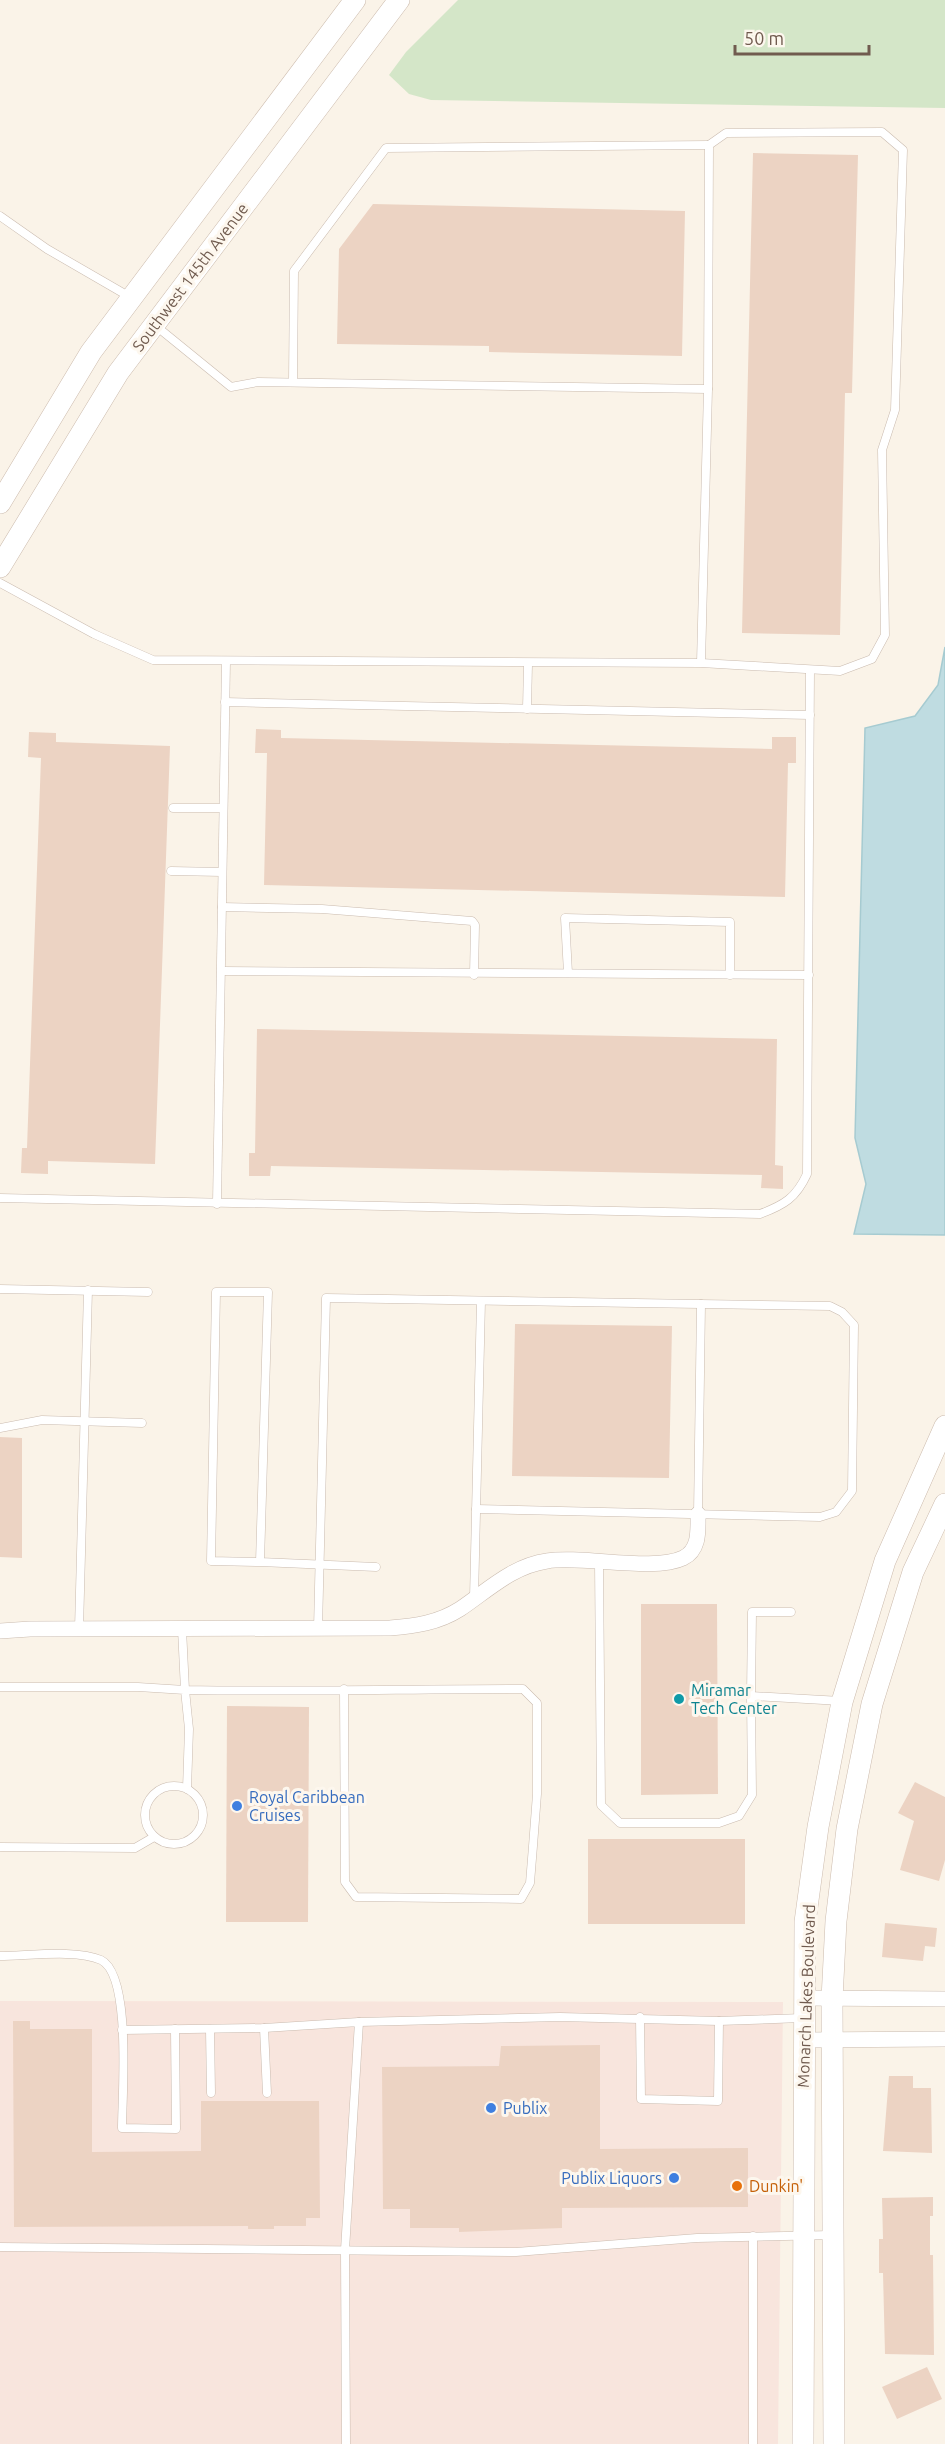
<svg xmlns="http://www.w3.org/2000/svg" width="945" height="2444" viewBox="0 0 945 2444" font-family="Ubuntu,sans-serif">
  <rect width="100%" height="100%" fill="#faf3e8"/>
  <polygon fill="#f8e5dd" points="0,2001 783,2002 778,2444 0,2444"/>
  <polygon fill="#d4e6c8" points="458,0 945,0 945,108 431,100 409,94 389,75 406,52"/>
  <polygon fill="#bfdce1" stroke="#a6cbd1" stroke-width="1.5" points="945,647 945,1235 854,1234 866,1184 855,1138 865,728 915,716 938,685"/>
  <g fill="#ecd3c3">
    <polygon points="753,153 858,155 852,393 845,393 840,635 742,633"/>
    <polygon points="373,204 685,211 682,356 489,352 489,346 337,344 339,249"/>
    <polygon points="256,729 281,730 281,738 772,749 772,737 796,737 796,763 788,763 785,897 264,885 267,753 255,753"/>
    <polygon points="29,732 56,733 56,742 170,746 155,1164 48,1161 48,1174 21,1173 22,1148 27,1148 41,758 28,757"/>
    <polygon points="257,1029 777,1039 775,1165 783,1166 783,1189 761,1188 762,1175 271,1166 270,1176 249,1176 249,1153 255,1153"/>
    <polygon points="515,1324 672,1326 669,1478 512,1476"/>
    <polygon points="0,1437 22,1438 22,1558 0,1557"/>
    <polygon points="641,1604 717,1604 718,1794 641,1795"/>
    <polygon points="227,1706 309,1707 308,1922 226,1922"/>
    <polygon points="915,1782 945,1797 945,1860 939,1881 900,1870 914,1821 898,1813"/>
    <rect x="588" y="1839" width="157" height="85"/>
    <polygon points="885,1923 937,1928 935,1947 925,1946 923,1961 882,1957"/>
    <polygon points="13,2021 30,2021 30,2029 92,2029 92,2152 201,2151 201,2101 319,2101 320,2218 306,2218 306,2226 274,2226 274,2229 248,2229 248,2226 14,2227"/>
    <polygon points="600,2045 600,2149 748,2148 748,2207 562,2208 562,2228 459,2232 459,2228 410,2228 410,2209 383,2209 382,2067 499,2066 501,2046"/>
    <polygon points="889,2076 913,2076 913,2088 931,2088 932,2153 883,2151"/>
    <polygon points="933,2197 933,2216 930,2216 930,2255 933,2255 934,2355 885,2354 883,2273 879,2273 879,2239 883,2239 882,2198"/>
    <polygon points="927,2367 942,2399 897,2419 882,2387"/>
  </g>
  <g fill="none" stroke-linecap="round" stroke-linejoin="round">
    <defs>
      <g id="lane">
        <polyline points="0,216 47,249 130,297"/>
        <polyline points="156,326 231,387 258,382 708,389"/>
        <polyline points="293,382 294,271 386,148 709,145"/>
        <polyline points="0,583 94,634 153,660 701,663 840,671 872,659 885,635 882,450 895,410 903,150 882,132 726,133 709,145 708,389 701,663"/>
        <polyline points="225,702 810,715"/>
        <polyline points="527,709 528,664"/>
        <polyline points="173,808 223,808"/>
        <polyline points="171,871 222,872"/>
        <polyline points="222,907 322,909 472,921 475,925 474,975"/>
        <polyline points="222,971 809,975"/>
        <polyline points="568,973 565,918 730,922 730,975"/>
        <path d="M0,1198l760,16c24,-9 36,-16 47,-40l3,-504"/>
        <polyline points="217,1204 226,661"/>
        <polyline points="0,1289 148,1292"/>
        <polyline points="0,1428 42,1420 142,1423"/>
        <polyline points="698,1514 701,1304"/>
        <polyline points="599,1561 601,1805 620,1823 719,1823 739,1816 752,1795 751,1696 841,1701"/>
        <polyline points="260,1562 211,1561 216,1292 268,1292 260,1562 376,1567"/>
        <polyline points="474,1598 481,1301"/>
        <polyline points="79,1629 88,1290"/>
        <path d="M182,1629l3,61c112,2 225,-1 338,-1l14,14v91l-4,52 -3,37 -9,16 -165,-2 -11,-15 -1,-193"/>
        <polyline points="318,1629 326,1298 830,1306 842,1312 854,1325 852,1491 836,1512 820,1517 476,1509"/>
        <polyline points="0,1687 138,1687 185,1690 189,1729 187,1789"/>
        <polyline points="751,1696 752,1612 791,1612"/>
        <circle cx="174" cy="1815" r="29"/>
        <polyline points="0,1847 135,1848 154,1837"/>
        <path d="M0,1956c27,0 77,-7 101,4 31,15 21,136 21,168l54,1 -1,-100"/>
        <polyline points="640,2017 641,2099 718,2101 719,2021"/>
        <polyline points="359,2022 560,2017 719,2021 802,2018"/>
        <polyline points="264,2028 267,2093"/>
        <polyline points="210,2029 211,2093"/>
        <polyline points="122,2030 264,2028 359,2022 345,2250 346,2444"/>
        <polyline points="753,2236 753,2444"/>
        <polyline points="0,2247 516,2252 697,2238 831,2235"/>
      </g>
      <g id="street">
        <path d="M0,1631l30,-2 360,-1c25,-2 48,-5 70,-19 27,-18 52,-43 87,-48 34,-6 107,11 136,-3 17,-8 15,-28 15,-44"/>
        <polyline points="804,1998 945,1999"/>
        <polyline points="803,2040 945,2039"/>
      </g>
      <g id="secondary">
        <polyline points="0,503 91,352 355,0"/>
        <polyline points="0,567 118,373 399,0"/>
        <polyline points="803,2444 805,1922 818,1827 842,1702 885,1561 945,1426"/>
        <polyline points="834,2444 832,1999 836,1921 847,1829 872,1704 913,1572 945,1504"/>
      </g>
    </defs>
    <use href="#lane" stroke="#cabbaf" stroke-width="9"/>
    <use href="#street" stroke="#cabbaf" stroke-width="16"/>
    <use href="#secondary" stroke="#ccbbad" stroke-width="22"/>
    <use href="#lane" stroke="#fff" stroke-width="8"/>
    <use href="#street" stroke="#fff" stroke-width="15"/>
    <use href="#secondary" stroke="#fff" stroke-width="21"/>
  </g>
  <circle fill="#0f9aa8" stroke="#fdf7ee" stroke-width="2" cx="679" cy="1699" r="6"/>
  <g fill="#3f7fe0" stroke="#fdf7ee" stroke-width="2">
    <circle cx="237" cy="1806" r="6"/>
    <circle cx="491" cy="2108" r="6"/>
    <circle cx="674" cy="2178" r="6"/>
  </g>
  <circle fill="#e8710a" stroke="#fdf7ee" stroke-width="2" cx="737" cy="2186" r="6"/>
  <g text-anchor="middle" stroke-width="6" stroke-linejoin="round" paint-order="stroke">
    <g font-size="16" fill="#705b4f" stroke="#fdf7ee">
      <text transform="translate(190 277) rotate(-53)" y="6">Southwest 145th Avenue</text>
      <text transform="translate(806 1996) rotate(-88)" y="6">Monarch Lakes Boulevard</text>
    </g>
    <g font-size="16" fill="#0d838f" stroke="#fdf7ee" text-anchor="start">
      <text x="691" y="1696">Miramar<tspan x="691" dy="18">Tech Center</tspan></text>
    </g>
    <g font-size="16" fill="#366cbe" stroke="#fdf7ee" text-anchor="start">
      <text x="249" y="1803">Royal Caribbean<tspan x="249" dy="18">Cruises</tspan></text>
      <text x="503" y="2114">Publix</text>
      <text x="662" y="2184" text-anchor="end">Publix Liquors</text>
    </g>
    <g font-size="16" fill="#c56008" stroke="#fdf7ee" text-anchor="start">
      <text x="749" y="2192">Dunkin'</text>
    </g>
  </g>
  <path d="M735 45v9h134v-9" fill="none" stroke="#705b4f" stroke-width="3"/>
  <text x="744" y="45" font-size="18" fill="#705b4f" stroke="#fdf7ee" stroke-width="4.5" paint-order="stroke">50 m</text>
</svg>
